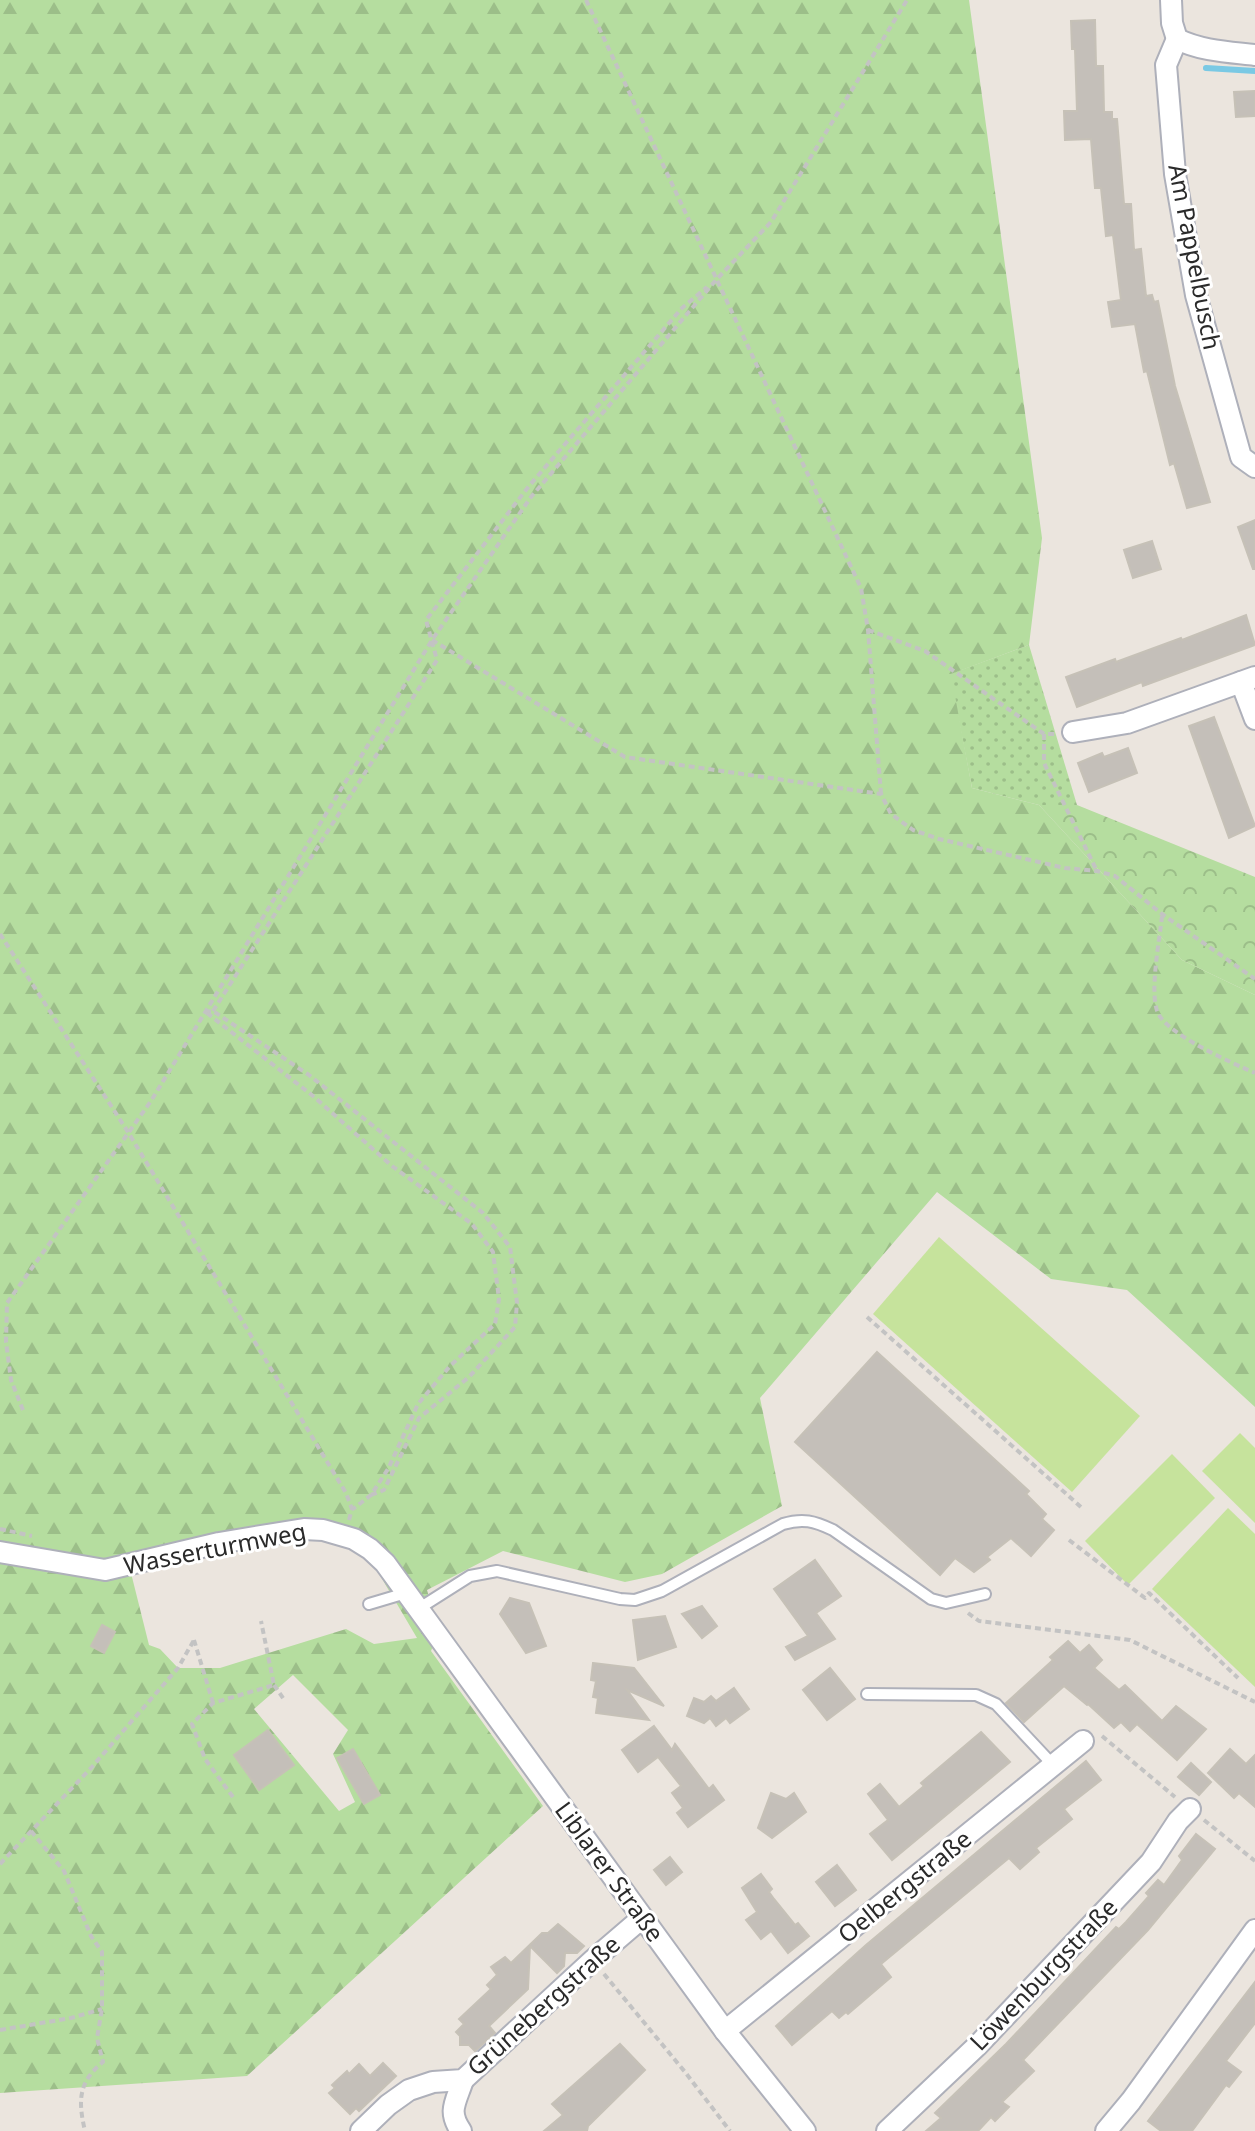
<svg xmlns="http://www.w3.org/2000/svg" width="1255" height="2131" viewBox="0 0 1255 2131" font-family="'Noto Sans',sans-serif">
  <defs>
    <pattern id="grass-dots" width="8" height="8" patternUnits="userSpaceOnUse" patternTransform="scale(2)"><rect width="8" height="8" fill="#b5dd9f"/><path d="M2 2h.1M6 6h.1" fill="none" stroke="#9cbe89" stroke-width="1.8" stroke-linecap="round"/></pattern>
    <pattern id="forest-firs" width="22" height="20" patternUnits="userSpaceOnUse" patternTransform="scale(2)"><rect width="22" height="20" fill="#b5dd9f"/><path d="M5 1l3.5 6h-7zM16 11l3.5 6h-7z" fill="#9cbe89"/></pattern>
    <pattern id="park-crowns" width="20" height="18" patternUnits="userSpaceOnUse" patternTransform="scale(2)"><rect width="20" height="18" fill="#b5dd9f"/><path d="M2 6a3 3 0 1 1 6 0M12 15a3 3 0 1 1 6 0" fill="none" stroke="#9cbe89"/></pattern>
  </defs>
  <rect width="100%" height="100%" fill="#ebe5de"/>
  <polygon fill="url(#grass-dots)" points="1029,645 1077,805 1039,805 972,788 950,674"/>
  <path fill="url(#forest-firs)" fill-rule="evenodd" d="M0,0h969l73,538 -13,107 -78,29 21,114 67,17 143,155 73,35v412l-128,-117 -76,-11 -114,-87 -177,206 22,108 -120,68 -37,8 -122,-31 -76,39 12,41 -8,20 112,155 -296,270 -247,17zM302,1534l45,8 24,18 46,78 -43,6 -28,-15 -126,39h-42l-18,-19 -11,-4 -19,-76zM293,1675l55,55 -15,24 22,48 -16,9 -85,-102z"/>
  <polygon fill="url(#park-crowns)" points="1039,805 1077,805 1255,877 1255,995 1182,960"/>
  <g fill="#c6e39c">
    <polygon points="939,1237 1140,1416 1072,1492 873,1314"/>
    <polygon points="1240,1433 1255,1448 1255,1523 1202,1471"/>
    <polygon points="1172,1454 1215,1498 1128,1585 1085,1541"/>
    <polygon points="1228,1508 1255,1534 1255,1687 1152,1589"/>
  </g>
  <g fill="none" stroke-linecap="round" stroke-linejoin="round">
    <polyline stroke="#7ac9e4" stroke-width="6" points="1206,68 1255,71"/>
  </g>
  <g fill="#c4bfb9" stroke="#c6c1b7" stroke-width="2">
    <polygon points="1095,20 1096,66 1103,66 1104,112 1112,112 1112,119 1117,119 1124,204 1131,204 1134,250 1141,249 1146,296 1152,295 1154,302 1158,301 1175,386 1210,502 1187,508 1174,463 1170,465 1147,371 1144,372 1135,324 1112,327 1108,302 1121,300 1113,235 1106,236 1101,188 1095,188 1091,139 1065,140 1064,111 1077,111 1075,49 1072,49 1071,21"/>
    <polygon points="1255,91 1255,116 1236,117 1234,92"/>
    <polygon points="1255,520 1255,569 1253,569 1238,527"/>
    <polygon points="1152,541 1161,569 1133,578 1124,550"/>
    <polygon points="1246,615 1255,645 1143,686 1142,682 1077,707 1066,677 1115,659 1116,662 1181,638 1182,640"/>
    <polygon points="1214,717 1255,826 1229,838 1189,726"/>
    <polygon points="1128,748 1137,773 1089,792 1078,763 1102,753 1104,757"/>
    <polygon points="877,1352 1029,1491 1026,1494 1046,1514 1042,1519 1054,1530 1031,1556 1011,1538 987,1557 990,1560 974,1572 955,1558 940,1575 795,1442"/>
    <polygon points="815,1560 841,1596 816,1613 835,1639 795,1660 786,1647 808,1636 774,1589"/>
    <polygon points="510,1598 529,1603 546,1646 526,1653 500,1614"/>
    <polygon points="702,1606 717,1626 702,1638 682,1614"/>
    <polygon points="665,1616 676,1647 638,1660 633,1620"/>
    <polygon points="102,1625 115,1632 104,1653 91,1646"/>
    <polygon points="1068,1641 1080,1653 1089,1645 1102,1660 1094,1668 1119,1690 1125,1685 1162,1721 1176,1706 1206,1729 1177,1760 1137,1724 1130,1731 1121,1722 1114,1728 1088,1704 1087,1705 1064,1686 1024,1722 1006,1703 1053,1660 1050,1657"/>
    <polygon points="593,1663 634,1668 664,1706 627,1690 649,1720 596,1713 598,1698 593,1697 596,1681 591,1680"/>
    <polygon points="830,1668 855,1699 827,1720 803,1690"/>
    <polygon points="734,1688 749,1709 730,1723 726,1718 716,1726 710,1718 704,1723 687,1716 694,1698 704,1702 711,1696 716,1701"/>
    <polygon points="654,1726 672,1750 675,1744 709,1789 713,1785 724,1800 688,1827 677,1813 683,1808 672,1793 681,1786 658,1757 638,1772 622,1750"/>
    <polygon points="268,1730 294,1765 259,1790 234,1755"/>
    <polygon points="981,1732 1010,1762 892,1860 870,1834 888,1820 868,1794 880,1784 899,1807 924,1786 921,1783"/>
    <polygon points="353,1749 380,1795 364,1804 337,1758"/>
    <polygon points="1230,1749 1246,1764 1255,1755 1255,1807 1239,1793 1234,1798 1208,1773"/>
    <polygon points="1086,1761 1101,1780 1064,1809 1072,1819 1036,1848 1039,1852 1020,1869 1009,1858 881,1964 891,1977 848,2014 846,2012 839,2018 832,2011 792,2045 776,2026 866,1945"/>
    <polygon points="1191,1763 1211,1782 1199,1795 1178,1777"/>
    <polygon points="771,1793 786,1799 794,1793 806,1812 772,1838 758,1828"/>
    <polygon points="1196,1834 1215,1849 1148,1930 1023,2060 1034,2071 1002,2102 1009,2107 995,2121 991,2117 978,2131 926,2131 941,2118 935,2113 1006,2044 1116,1927 1119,1929 1126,1922 1149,1896 1146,1893 1158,1880 1164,1885 1182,1860 1179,1856"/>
    <polygon points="670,1857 682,1872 666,1885 654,1870"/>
    <polygon points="837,1865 856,1890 835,1906 816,1882"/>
    <polygon points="761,1874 772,1889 769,1892 774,1899 795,1925 798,1923 809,1936 788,1953 771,1931 761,1939 746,1920 757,1912 742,1888"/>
    <polygon points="558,1924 584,1946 577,1953 565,1953 564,1966 557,1973 530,1946 528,1989 489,2026 495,2033 475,2051 469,2045 460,2045 460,2036 456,2032 464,2024 459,2019 491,1989 487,1985 497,1975 491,1967 505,1957 511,1963 542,1933 548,1933"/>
    <polygon points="1255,1982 1255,2023 1226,2061 1241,2072 1229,2087 1226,2085 1192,2131 1161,2131 1148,2121"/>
    <polygon points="620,2044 645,2070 588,2126 587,2131 544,2131 563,2115 552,2104"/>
    <polygon points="383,2063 396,2076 359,2111 356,2108 350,2114 329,2093 335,2088 332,2085 347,2071 349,2074 359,2064 370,2076"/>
  </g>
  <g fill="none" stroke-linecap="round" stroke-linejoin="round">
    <defs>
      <g id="lane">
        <polyline points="369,1604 406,1593"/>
        <path d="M418,1609l52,-33 27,-5 123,28 15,1 27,-9 121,-67c20,-6 31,-3 50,6l98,69 15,4 39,-9"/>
        <polyline points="867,1694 976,1695 996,1704 1054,1766"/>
      </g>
      <g id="street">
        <path d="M1171,0l1,23 5,16c24,12 52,13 78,16"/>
        <polyline points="1177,39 1166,65 1175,174 1196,295 1241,457 1255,467"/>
        <polyline points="1241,682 1255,719"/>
        <polyline points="1073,732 1127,723 1255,677"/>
        <polyline points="0,1552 105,1570 219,1543 304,1529 323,1530 354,1539 370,1549 385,1563 725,2031 805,2131"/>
        <polyline points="725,2031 1083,1741"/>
        <polyline points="361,2131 388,2105 409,2090 433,2082 463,2080 593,1960 642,1918"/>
        <path d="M461,2131c-14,-20 -5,-29 2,-51"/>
        <polyline points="887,2131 978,2045 1151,1862 1178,1821 1190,1809"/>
        <polyline points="1106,2131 1131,2101 1255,1930"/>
      </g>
    </defs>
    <use href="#lane" stroke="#aeb0ba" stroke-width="14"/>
    <use href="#street" stroke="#aeb0ba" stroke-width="24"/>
    <g stroke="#c3c3c3" stroke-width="4" stroke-dasharray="6 4" stroke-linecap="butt">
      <polyline points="586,0 861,588 868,630 881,794"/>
      <polyline points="868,630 925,651 1044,734 1055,734"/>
      <polyline points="432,640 625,757 881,794 891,814 913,830 939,839 1065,868 1097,871 1115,876 1162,914 1255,979"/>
      <polyline points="1044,734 1044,763 1097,871"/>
      <path d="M1162,916c-2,22 -14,81 -3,99 12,21 73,48 96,58"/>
      <polyline points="0,934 128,1132 346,1493 352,1509 349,1520"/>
      <polyline points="213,1011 437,660 426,620 529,486 682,308 707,287"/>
      <polyline points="205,1012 213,1011 309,1075 483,1213 510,1247 517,1303 515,1327 469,1377 419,1418 384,1490 371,1495"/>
      <polyline points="207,1013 313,1096 392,1166 472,1224 493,1252 499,1299 495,1324 450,1366 418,1404 388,1469 371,1495 353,1509"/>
      <polyline points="867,1317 1081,1507"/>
      <polyline points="23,1410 11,1380 6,1342 7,1303 151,1101 432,640 531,497 716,280 771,222 907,0"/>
      <polyline points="0,1529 32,1536"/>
      <polyline points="1069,1540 1145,1598 1149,1593 1238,1678"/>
      <polyline points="968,1613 979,1621 1130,1640 1255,1702"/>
      <polyline points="194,1640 213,1703"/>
      <polyline points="274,1685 285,1701"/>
      <polyline points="1102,1736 1175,1797"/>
      <polyline points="233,1797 205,1759 192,1724 213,1703 274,1685 261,1621"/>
      <polyline points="1204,1820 1255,1861"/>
      <path d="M31,1831l33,40 27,65 11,16v57l-5,29 6,24c-25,20 -25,39 -18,69"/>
      <polyline points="0,1864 91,1768 178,1668 194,1640"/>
      <polyline points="604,1974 685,2072 730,2131"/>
      <polyline points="0,2030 71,2018 102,2009"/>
    </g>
    <use href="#lane" stroke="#fff" stroke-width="10"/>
    <use href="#street" stroke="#fff" stroke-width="20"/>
  </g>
  <g text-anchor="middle" stroke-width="6" stroke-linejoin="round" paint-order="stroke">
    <g font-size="24" fill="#2a2a2a" stroke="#fff">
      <text transform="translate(1194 257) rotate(79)" y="8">Am Pappelbusch</text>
      <text transform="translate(215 1549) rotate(-11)" y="8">Wasserturmweg</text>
      <text transform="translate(609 1872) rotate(54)" y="8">Liblarer Straße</text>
      <text transform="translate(905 1887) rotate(-39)" y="8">Oelbergstraße</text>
      <text transform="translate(1044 1975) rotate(-46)" y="8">Löwenburgstraße</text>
      <text transform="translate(544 2006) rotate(-42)" y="8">Grünebergstraße</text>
    </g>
  </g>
</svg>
